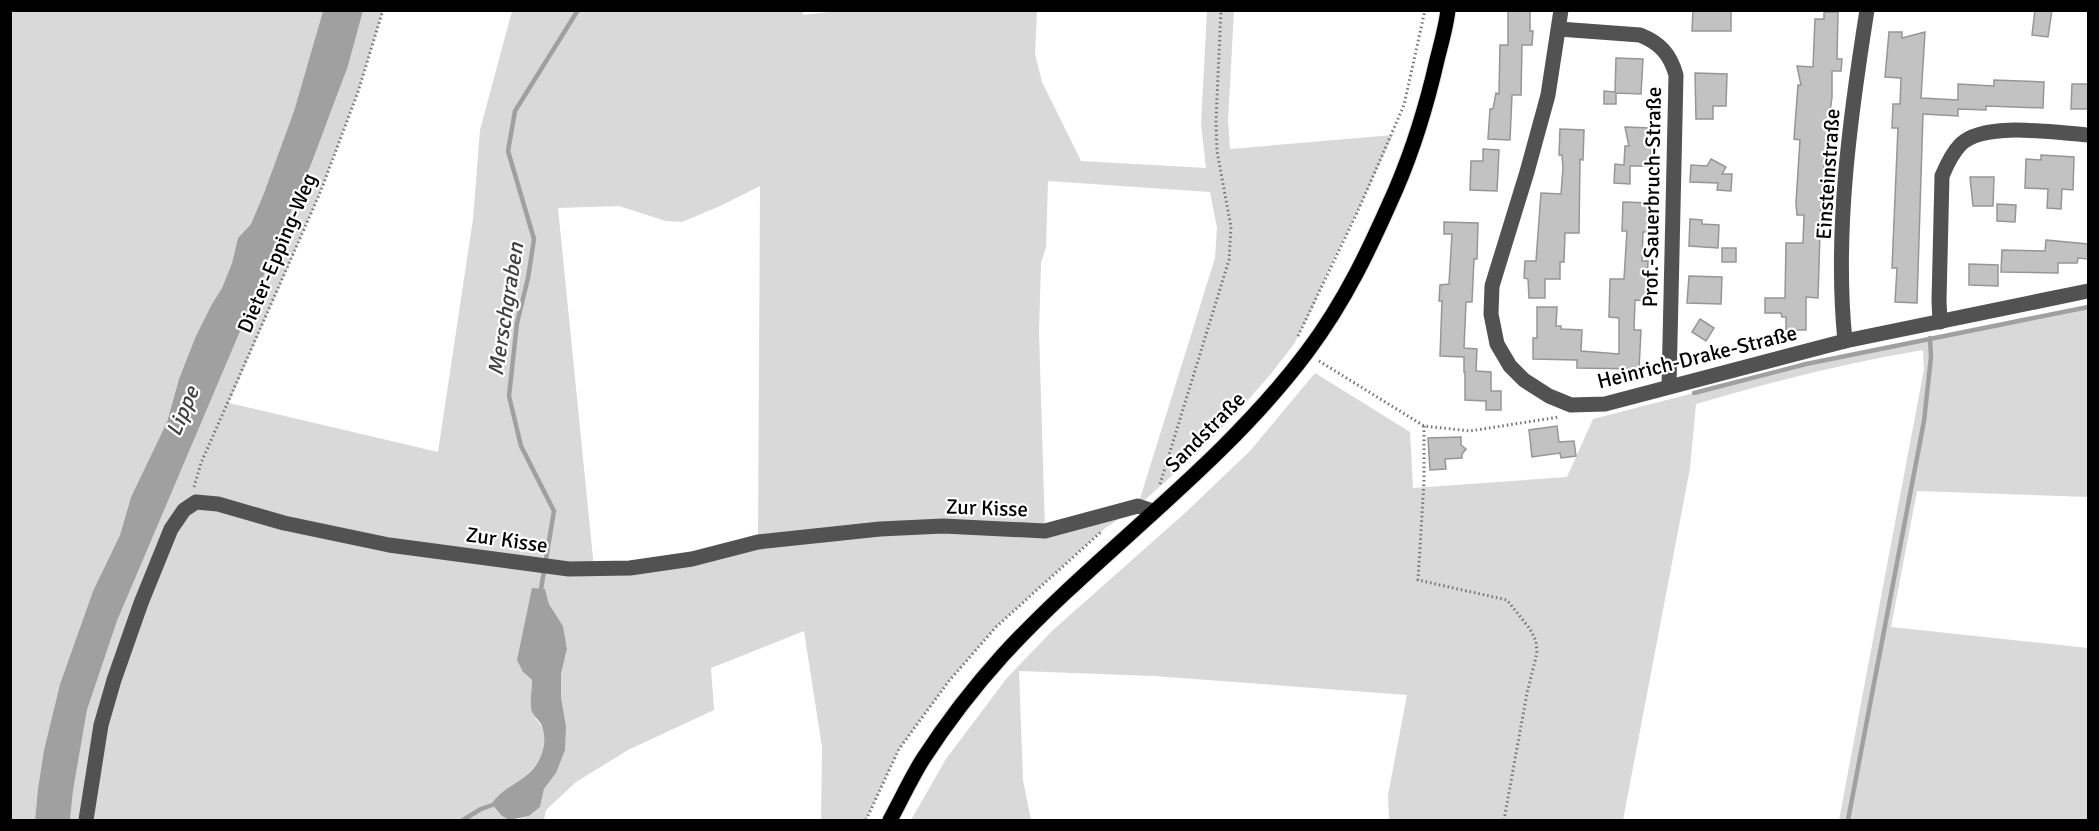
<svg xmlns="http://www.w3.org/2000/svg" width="2099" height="831" viewBox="0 0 2099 831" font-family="Signika,sans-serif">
  <rect width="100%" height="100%" fill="#fff"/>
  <g fill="#d9d9d9" fill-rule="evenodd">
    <path d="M846,10l191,1 -2,43 7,28 39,79 125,7 -5,-44 6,-113h27l-6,110 2,28 163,-14 -36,78 -28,56 -17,40 -18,35 -24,31 -36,41 -40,40 -56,50 -34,23 -108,98 -47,54 -50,68 -33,71h-45l1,-73 -18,-116 -93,37 3,42 -86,40 -52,32 -30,28 -2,10h-28l13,-4 11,-9 4,-18 12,-16 10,-47 -5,-29v-23l6,-25 -4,-23 -14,-22 -4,-15 -22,83 9,8c0,9 -2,21 -1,29 1,8 11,15 14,24 7,27 -30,53 -49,65l6,18 7,4h-439l3,-29 14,-81 30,-89 195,-459 36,-96 15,-55h20l-25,81 -38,101 -91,210 209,49 35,-233 7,-89 32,-119h291v4zM1048,181l162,11 7,36 -2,30 -77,247 -93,25 -6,-198 2,-69 5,-16zM760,186l-2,356 -164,26 -36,-360 61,-2 47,15 16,1 38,-16z"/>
    <polygon points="10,11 323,11 294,111 264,193 251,224 238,238 232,263 222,288 212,304 179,379 167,422 131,497 120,535 93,591 60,684 44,750 38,788 35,820 10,820"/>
    <path d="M2088,307v190l-171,-6 -26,136 197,21v172h-249l85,-451 -1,-19c-77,13 -153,32 -227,54l-6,64 -67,352h-234l-1,-25 19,-100 -253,-19 -135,-5 4,109 8,40h-120l35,-61 61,-81 45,-47 133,-118 65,-62 65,-78 95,59 3,56 154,-11 26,-58 213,-55z"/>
  </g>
  <g fill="#a0a0a0">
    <polygon points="323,11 363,11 348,66 312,162 117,621 87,710 73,791 70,820 35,820 38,788 44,750 60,684 93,591 120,535 131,497 167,422 179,379 196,336 212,304 222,288 232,263 238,238 251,224 264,193 294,111"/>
    <path d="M532,588l13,1 4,15 14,22 4,23 -6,25v23l5,29 -1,24 -9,23 -12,16 -4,18 -11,9 -20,4 -7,-4 -10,-12c7,-13 25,-20 36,-30 14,-12 21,-33 13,-50 -3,-5 -10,-10 -10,-16 -1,-9 1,-19 1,-28l-9,-8 -6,-12z"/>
  </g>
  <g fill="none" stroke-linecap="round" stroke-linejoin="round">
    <g stroke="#a0a0a0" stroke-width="4.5">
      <polyline points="1694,393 1806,364 2088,307"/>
      <polyline points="540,595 554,511 521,446 509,396 517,323 528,278 534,239 508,151 515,111 578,10"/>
      <polyline points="463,820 481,809 498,803"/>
      <polyline points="1848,820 1924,421 1931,357 1930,338"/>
    </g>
  </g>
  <g fill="#c2c2c2" stroke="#969696" stroke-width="1.5">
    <polygon points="1693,10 1731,10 1731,31 1692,31"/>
    <polygon points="2035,10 2052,10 2048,37 2032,35"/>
    <polygon points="1508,11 1530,11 1530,31 1533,31 1532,45 1522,45 1521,95 1512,95 1510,140 1488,139 1490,109 1493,109 1496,93 1499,94 1500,45 1508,45"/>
    <polygon points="1824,12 1838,12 1837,59 1842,59 1841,71 1832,71 1832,97 1826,142 1821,200 1818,298 1806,297 1806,330 1786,330 1786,317 1782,317 1781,313 1765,313 1765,298 1785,298 1786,243 1803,243 1804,215 1797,215 1796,203 1800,140 1794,139 1798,85 1801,85 1797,66 1813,67 1815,19 1824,19"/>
    <polygon points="1889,32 1902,32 1902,38 1925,32 1921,98 1958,100 1958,84 1994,86 1994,80 2044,82 2043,108 1986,106 1986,110 1958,109 1958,116 1923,114 1917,303 1895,302 1897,268 1892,268 1898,128 1892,128 1893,104 1900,104 1901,78 1885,77"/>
    <polygon points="1616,58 1643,59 1641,94 1616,93 1616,104 1604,104 1604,91 1615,92"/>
    <polygon points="1695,73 1727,74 1726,106 1713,106 1713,119 1696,119"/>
    <polygon points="2072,84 2088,84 2088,109 2071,109"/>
    <polygon points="1625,127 1652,128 1651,166 1630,166 1630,184 1614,183 1615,164 1624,165 1625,146 1629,146"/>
    <polygon points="1560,129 1584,130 1583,160 1580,159 1579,233 1565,233 1564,262 1560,262 1560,279 1545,279 1545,298 1529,298 1528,279 1524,278 1525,261 1536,261 1541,193 1561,194 1563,168 1562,155 1559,155"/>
    <polygon points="1483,149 1499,150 1497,191 1470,190 1471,161 1483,161"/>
    <polygon points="2041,155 2074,157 2073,190 2062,189 2061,209 2047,208 2048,189 2025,188 2026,159 2041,160"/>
    <polygon points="1711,159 1726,167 1722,174 1732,174 1731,191 1717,190 1718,183 1690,182 1691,165 1707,166"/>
    <polygon points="1970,177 1994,177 1993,206 1973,206"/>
    <polygon points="1623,202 1650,203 1648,232 1643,232 1642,261 1648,261 1646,301 1635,300 1634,330 1641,330 1639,369 1577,368 1577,360 1533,359 1533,338 1537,338 1537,307 1557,307 1556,326 1561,326 1561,329 1582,330 1581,351 1619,354 1619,318 1609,317 1610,279 1624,279 1627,231 1622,231"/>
    <polygon points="1997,204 2016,205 2015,222 1997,221"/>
    <polygon points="1690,219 1702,220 1702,224 1719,225 1718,248 1689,246"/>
    <polygon points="1444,222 1478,223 1477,259 1474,259 1472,302 1466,302 1464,348 1477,349 1476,371 1491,372 1491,391 1501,391 1501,410 1486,410 1486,401 1465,400 1465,372 1464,372 1464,357 1440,356 1442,301 1439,301 1440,285 1449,284 1452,234 1444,234"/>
    <polygon points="2046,240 2088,244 2088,259 2078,258 2077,263 2058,263 2058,273 2001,272 2002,250 2045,251"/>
    <rect x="1722" y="248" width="14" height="14"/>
    <polygon points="1969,264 1998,265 1998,286 1969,285"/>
    <polygon points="1689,276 1722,277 1721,304 1687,303"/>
    <polygon points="1700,319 1714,328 1706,341 1692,332"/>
    <polygon points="1557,426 1559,442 1574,441 1576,456 1561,458 1560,453 1532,457 1529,430"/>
    <polygon points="1461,437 1461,445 1466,449 1462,454 1462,458 1445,459 1446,469 1430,470 1428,438"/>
  </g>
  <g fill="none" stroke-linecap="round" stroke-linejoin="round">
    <defs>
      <path id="major" d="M890,820c11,-20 21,-42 33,-61 24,-37 51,-72 80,-104 97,-105 218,-188 304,-303 39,-52 63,-104 89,-163 18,-42 31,-85 41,-129 4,-16 9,-33 11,-50"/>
    </defs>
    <use href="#major" stroke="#dbdbdb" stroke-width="17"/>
    <g stroke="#747474" stroke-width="3" stroke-dasharray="1.5 3" stroke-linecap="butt">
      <polyline points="1298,336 1357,213 1404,105 1425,10"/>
      <polyline points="1319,361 1424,426 1470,431 1559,417"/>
      <polyline points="1424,426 1424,481 1418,580 1507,600 1530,629 1536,641 1537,653 1527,693 1504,820"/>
      <polyline points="1160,484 1229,260 1231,227 1217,151 1216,121 1221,10"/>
      <polyline points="194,487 201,463 320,193 358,92 383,10"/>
      <polyline points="866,820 899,749 949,681 996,627 1101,532"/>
    </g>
    <g stroke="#525252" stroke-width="15">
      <polyline points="1561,10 1548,95 1527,172 1492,286 1491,314 1497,344 1510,366 1524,380 1549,396 1571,405 1605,404 1845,341 2088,291"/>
      <path d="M1559,29l81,6c20,8 30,19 36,40l-7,311"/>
      <path d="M1940,322l-1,-21 3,-125c5,-12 10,-23 19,-32 24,-23 95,-11 127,-9"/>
      <path d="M1845,341c-11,-108 5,-224 22,-331"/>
      <polyline points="86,820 101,725 114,680 141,603 171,529 184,510 196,502 218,504 284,523 389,545 569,569 630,568 692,559 758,542 880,529 943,526 1045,531 1138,506 1153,511"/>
    </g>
    <use href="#major" stroke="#000" stroke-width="15"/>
  </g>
  <g text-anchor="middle" stroke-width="4.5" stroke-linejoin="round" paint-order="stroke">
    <g font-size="21" fill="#000" stroke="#fff">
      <text transform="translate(1828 174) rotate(-86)" y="7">Einsteinstraße</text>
      <text transform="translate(1652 197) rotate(-89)" y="7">Prof.-Sauerbruch-Straße</text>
      <text transform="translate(277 253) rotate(-67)" y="7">Dieter-Epping-Weg</text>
      <text transform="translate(1697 357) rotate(-14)" y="7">Heinrich-Drake-Straße</text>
      <text transform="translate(1205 432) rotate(-45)" y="7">Sandstraße</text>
      <text transform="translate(987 508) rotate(2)" y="7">Zur Kisse</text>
      <text transform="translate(507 540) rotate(8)" y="7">Zur Kisse</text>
    </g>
    <g font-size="22" font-style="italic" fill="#414141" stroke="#fff">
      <text transform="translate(505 309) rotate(-81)" y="8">Merschgraben</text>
      <text transform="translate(182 411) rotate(-67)" y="8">Lippe</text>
    </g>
  </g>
  <rect width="2099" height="831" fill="none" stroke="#000000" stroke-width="24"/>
</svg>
